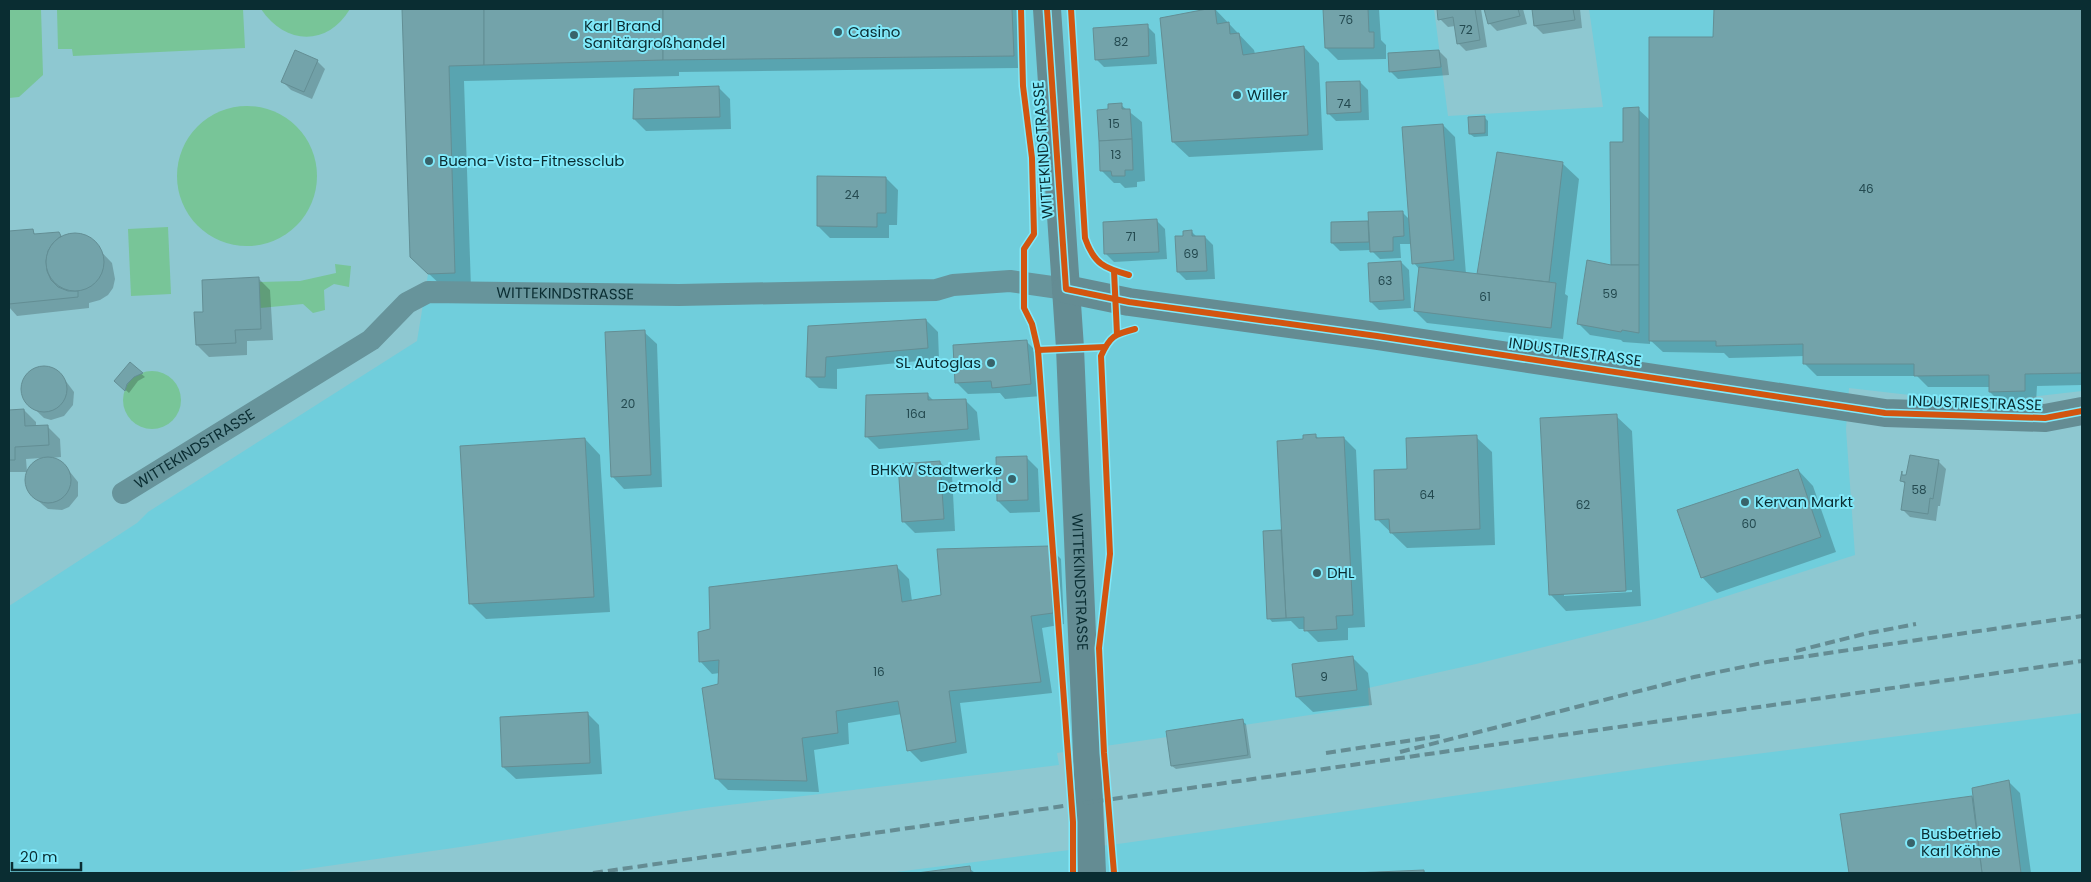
<svg xmlns="http://www.w3.org/2000/svg" width="2091" height="882" viewBox="0 0 2091 882" font-family="Poppins,sans-serif">
  <rect width="100%" height="100%" fill="#8ec8d1"/>
  <g fill="#70cedc">
    <polygon points="402,9 1434,9 1448,116 1603,107 1589,9 2082,9 2082,391 1979,403 1849,388 1846,429 1855,555 1655,619 1476,664 1368,688 1369,706 1244,725 1243,719 1167,731 1167,737 1057,753 1059,765 704,808 467,846 279,873 9,873 9,606 137,523 148,512 417,341 428,274 410,257"/>
    <polygon points="2082,713 2082,873 888,873 1125,843 1668,765"/>
  </g>
  <g fill="#78c598">
    <polygon points="9,9 41,9 43,75 19,97 9,98"/>
    <polygon points="57,9 243,9 245,48 73,56 72,49 58,49"/>
    <path d="M261,9h89c-23,38 -65,36 -89,0z"/>
    <circle cx="247" cy="176" r="70"/>
    <polygon points="168,227 171,294 131,296 128,229"/>
    <polygon points="335,264 351,266 349,287 334,284 324,290 325,310 313,313 303,304 260,308 259,282 300,281 336,273"/>
    <circle cx="152" cy="400" r="29"/>
  </g>
  <g fill="#0003" fill-rule="evenodd">
    <polygon points="404,9 1023,9 1025,68 679,72 679,76 464,81 471,288 445,289 411,257"/>
    <polygon points="1215,9 1254,50 1255,54 1304,47 1319,63 1323,150 1189,157 1173,142 1162,19"/>
    <polygon points="1324,9 1379,9 1381,40 1386,45 1386,59 1338,60 1326,48"/>
    <polygon points="1438,9 1481,9 1487,47 1466,51 1458,43 1455,26 1448,27 1440,19"/>
    <polygon points="1486,9 1523,9 1527,24 1497,31 1489,23"/>
    <polygon points="1533,9 1580,9 1582,28 1543,34 1535,26"/>
    <polygon points="1715,9 2082,9 2082,385 2037,386 2036,403 2002,404 1990,392 1990,387 1928,387 1917,376 1817,376 1805,364 1805,356 1729,358 1724,353 1663,352 1650,340 1650,344 1623,342 1621,340 1590,335 1578,323 1612,266 1624,143 1638,109 1651,121 1715,38"/>
    <polygon points="1147,26 1155,34 1157,64 1104,67 1096,59"/>
    <polygon points="1439,51 1447,59 1449,75 1398,79 1390,71"/>
    <polygon points="317,61 325,69 312,99 291,90 283,82"/>
    <polygon points="1360,82 1368,90 1369,120 1336,121 1328,113"/>
    <polygon points="718,87 730,99 731,129 646,131 634,119"/>
    <polygon points="1121,105 1142,122 1145,181 1137,182 1137,187 1125,188 1120,183 1114,183 1102,171 1110,110"/>
    <polygon points="1484,117 1488,121 1488,136 1474,137 1470,134"/>
    <polygon points="1443,125 1455,137 1466,274 1481,275 1498,154 1563,164 1579,179 1565,294 1568,296 1563,339 1427,323 1415,311 1420,270 1414,263 1412,244 1400,244 1401,258 1380,259 1371,250 1340,251 1332,243 1332,223 1370,222 1402,212 1410,220"/>
    <polygon points="886,178 898,190 897,225 889,225 889,238 830,238 818,226"/>
    <polygon points="1157,221 1165,229 1167,259 1114,262 1106,254"/>
    <polygon points="32,231 36,235 58,233 62,237 71,235 88,238 112,263 115,279 113,288 108,295 100,300 89,303 89,308 17,316 9,307 9,232"/>
    <polygon points="1192,232 1197,237 1205,237 1213,245 1215,279 1186,280 1178,272 1185,238"/>
    <polygon points="1401,262 1409,270 1411,308 1379,310 1371,302"/>
    <polygon points="258,278 270,290 273,340 247,341 247,355 209,357 197,345 205,313"/>
    <polygon points="926,320 938,332 939,359 837,369 837,389 819,388 807,376 809,327"/>
    <polygon points="644,332 657,344 662,487 624,489 612,476"/>
    <polygon points="1026,341 1038,353 1042,396 1005,399 1000,393 968,394 956,382"/>
    <polygon points="130,364 145,377 138,381 129,393 119,384"/>
    <polygon points="50,369 62,376 74,392 73,405 64,416 51,420 44,418 25,400 23,386 25,379 35,370"/>
    <polygon points="928,395 934,401 965,400 977,412 980,440 879,449 867,437"/>
    <polygon points="24,410 36,422 36,427 48,427 60,439 61,457 51,458 66,467 78,482 78,496 69,507 62,510 48,509 43,505 34,497 27,485 28,471 42,458 26,459 27,472 9,472 9,411"/>
    <path d="M1616,416l16,15 9,175 -75,5 -15,-16zM1632,590v2l-68,4v-3z"/>
    <polygon points="1316,436 1320,440 1344,438 1356,450 1365,627 1348,628 1348,640 1318,642 1305,629 1299,629 1291,621 1272,622 1269,618 1264,532 1282,531 1305,441"/>
    <polygon points="1476,437 1492,452 1495,545 1407,548 1377,519 1409,470"/>
    <polygon points="585,439 600,455 610,612 486,619 471,604"/>
    <polygon points="1026,457 1038,469 1040,512 1010,513 998,501"/>
    <polygon points="1938,461 1946,469 1940,506 1938,506 1936,521 1910,517 1902,509 1906,485 1902,481"/>
    <polygon points="940,462 952,475 955,531 915,533 903,521"/>
    <polygon points="1798,470 1813,486 1836,552 1717,593 1702,577"/>
    <polygon points="1049,547 1061,559 1064,624 1042,628 1052,693 960,703 967,753 921,762 909,750 902,714 848,723 849,744 814,750 819,792 728,790 716,778 720,673 712,674 700,661 897,567 909,579 912,601 942,596"/>
    <polygon points="1352,657 1368,673 1372,705 1313,712 1297,697"/>
    <polygon points="587,713 599,725 602,774 516,779 503,767"/>
    <polygon points="1242,721 1246,724 1251,758 1176,769 1172,766"/>
    <polygon points="2008,781 2020,793 2031,873 1850,873 1841,815 1972,797 1974,799"/>
    <polygon points="969,868 975,873 926,873"/>
    <polygon points="1424,871 1426,873 1378,873"/>
  </g>
  <g fill="#73a3aa" stroke="#638e94">
    <polygon points="402,9 484,9 484,65 449,66 455,273 428,274 410,257"/>
    <polygon points="484,9 663,9 663,60 484,65"/>
    <polygon points="663,9 1012,9 1014,56 663,60"/>
    <polygon points="1207,9 1215,9 1217,24 1229,22 1230,34 1239,33 1243,55 1304,46 1308,135 1172,142 1160,18"/>
    <polygon points="1323,9 1368,9 1369,32 1374,32 1374,48 1325,48"/>
    <polygon points="1437,9 1475,9 1480,40 1457,44 1453,17 1438,20"/>
    <polygon points="1484,9 1518,9 1520,16 1488,24"/>
    <polygon points="1532,9 1573,9 1575,20 1534,26"/>
    <polygon points="1714,9 2082,9 2082,373 2025,374 2025,391 1989,392 1989,375 1914,376 1914,364 1803,364 1803,344 1716,346 1716,341 1649,341 1649,37 1713,37"/>
    <polygon points="1148,24 1149,56 1095,60 1093,28"/>
    <polygon points="295,50 318,60 304,92 281,82"/>
    <polygon points="1439,50 1441,67 1389,72 1388,53"/>
    <polygon points="1360,81 1361,112 1327,114 1326,82"/>
    <polygon points="719,86 720,117 633,119 634,89"/>
    <polygon points="1122,103 1122,109 1130,109 1132,139 1099,141 1097,110 1108,109 1108,104"/>
    <polygon points="1639,107 1639,265 1611,265 1610,142 1623,142 1623,108"/>
    <polygon points="1485,116 1485,133 1469,134 1468,117"/>
    <polygon points="1443,124 1454,260 1412,264 1402,127"/>
    <polygon points="1132,139 1133,170 1125,170 1125,176 1112,176 1111,171 1100,171 1099,141"/>
    <polygon points="1497,152 1563,162 1549,282 1477,274"/>
    <polygon points="817,176 886,177 886,213 877,213 877,227 817,226"/>
    <polygon points="1403,211 1404,236 1393,237 1393,251 1370,252 1368,212"/>
    <polygon points="1157,219 1159,252 1104,254 1103,222"/>
    <polygon points="1368,221 1369,242 1331,243 1331,222"/>
    <polygon points="33,229 34,234 59,232 61,236 53,243 48,251 46,261 47,271 51,280 58,287 68,291 78,291 78,297 9,304 9,231"/>
    <polygon points="1192,230 1192,236 1205,236 1207,271 1177,272 1175,236 1183,236 1183,231"/>
    <circle cx="75" cy="262" r="29"/>
    <polygon points="1587,260 1611,265 1639,265 1639,333 1622,330 1621,332 1577,324"/>
    <polygon points="1401,261 1404,300 1370,302 1368,263"/>
    <polygon points="1419,267 1556,283 1551,328 1414,311"/>
    <polygon points="259,277 261,329 235,330 236,343 196,345 194,312 203,312 202,280"/>
    <polygon points="926,319 928,348 826,357 825,377 806,377 808,326"/>
    <polygon points="645,330 651,475 611,477 605,332"/>
    <polygon points="1027,340 1031,384 992,388 991,381 955,383 953,345"/>
    <polygon points="130,362 143,373 134,377 127,384 125,391 114,381"/>
    <circle cx="44" cy="389" r="23"/>
    <polygon points="928,393 928,400 966,399 968,429 865,437 866,395"/>
    <polygon points="24,409 25,426 48,425 49,445 15,447 15,460 9,460 9,410"/>
    <polygon points="1617,414 1626,591 1549,595 1540,418"/>
    <polygon points="1316,434 1316,438 1344,437 1353,615 1336,616 1337,629 1304,631 1304,617 1286,618 1277,441 1303,439 1303,435"/>
    <polygon points="1477,435 1480,529 1390,533 1389,519 1375,520 1374,470 1407,469 1406,438"/>
    <polygon points="585,438 594,597 469,604 460,446"/>
    <polygon points="1910,455 1939,460 1933,499 1930,498 1928,514 1901,510 1905,482 1900,481 1902,471 1902,475 1906,475"/>
    <polygon points="1027,456 1028,500 997,501 996,457"/>
    <circle cx="48" cy="480" r="23"/>
    <polygon points="940,461 944,519 902,522 898,464"/>
    <polygon points="1798,469 1821,537 1701,578 1677,510"/>
    <polygon points="1281,530 1286,618 1267,619 1263,531"/>
    <polygon points="1050,546 1053,613 1031,616 1041,682 949,691 956,742 907,751 898,701 836,711 838,733 802,738 807,781 715,779 702,688 718,684 719,660 699,662 698,632 710,629 709,587 897,565 902,602 941,595 937,549"/>
    <polygon points="1353,656 1357,690 1296,697 1292,664"/>
    <polygon points="588,712 590,763 502,767 500,717"/>
    <polygon points="1243,719 1248,755 1171,766 1166,731"/>
    <polygon points="2009,780 2021,873 1982,873 1972,788"/>
    <polygon points="1972,796 1982,873 1849,873 1840,814"/>
    <polygon points="970,866 971,873 917,873"/>
    <polygon points="1424,870 1424,873 1353,873"/>
  </g>
  <g fill="none" stroke-linecap="round" stroke-linejoin="round">
    <path stroke="#67949b" stroke-width="22" id="s1" d="M123,493l248,-153 36,-37 21,-11 251,3 257,-5 17,-5 57,-4 56,8"/>
    <g stroke="#648c93" stroke-width="28">
      <path id="s2" d="M1047,9l23,339 22,525"/>
      <polyline points="1066,289 1129,302 1377,336 1885,413 2045,418 2082,411"/>
    </g>
    <g stroke="#648c93" stroke-width="4" stroke-dasharray="10 5" stroke-linecap="butt">
      <polyline points="1796,651 1864,634 1916,624"/>
      <polyline points="1400,752 1694,677 1767,662 2082,616"/>
      <polyline points="1326,753 1440,736"/>
      <polyline points="593,873 2082,661"/>
    </g>
    <defs>
      <g id="cycleway">
        <polyline points="1021,9 1023,86 1032,158 1034,234 1024,249 1024,308 1032,324 1038,350 1073,822 1073,873"/>
        <polyline points="1047,9 1066,289 1129,302 1377,336 1885,413 2045,418 2082,411"/>
        <path d="M1071,9l14,229c9,26 19,30 44,37"/>
        <polyline points="1114,271 1117,334"/>
        <polyline points="1038,350 1105,347"/>
        <path d="M1114,873l-10,-120 -5,-105 11,-94 -9,-198c9,-20 14,-22 34,-27"/>
      </g>
    </defs>
    <use href="#cycleway" stroke="#80e9fa" stroke-width="9"/>
    <use href="#cycleway" stroke="#d25510" stroke-width="6"/>
  </g>
  <g fill="#38636a" stroke="#80e9fa" stroke-width="2">
    <circle cx="838" cy="32" r="5"/>
    <circle cx="574" cy="35" r="5"/>
    <circle cx="1237" cy="95" r="5"/>
    <circle cx="429" cy="161" r="5"/>
    <circle cx="991" cy="363" r="5"/>
    <circle cx="1012" cy="479" r="5"/>
    <circle cx="1745" cy="502" r="5"/>
    <circle cx="1317" cy="573" r="5"/>
    <circle cx="1911" cy="843" r="5"/>
  </g>
  <g text-anchor="middle" stroke-width="4" stroke-linejoin="round" paint-order="stroke">
    <g font-size="12" fill="#244a50">
      <text x="1346" y="24">76</text>
      <text x="1466" y="34">72</text>
      <text x="1121" y="46">82</text>
      <text x="1344" y="108">74</text>
      <text x="1114" y="128">15</text>
      <text x="1116" y="159">13</text>
      <text x="1866" y="193">46</text>
      <text x="852" y="199">24</text>
      <text x="1131" y="241">71</text>
      <text x="1191" y="258">69</text>
      <text x="1385" y="285">63</text>
      <text x="1610" y="298">59</text>
      <text x="1485" y="301">61</text>
      <text x="628" y="408">20</text>
      <text x="916" y="418">16a</text>
      <text x="1919" y="494">58</text>
      <text x="1427" y="499">64</text>
      <text x="1583" y="509">62</text>
      <text x="1749" y="528">60</text>
      <text x="879" y="676">16</text>
      <text x="1324" y="681">9</text>
    </g>
    <g font-size="15" fill="#0a2d32" stroke="#80e9fa" text-anchor="start">
      <text x="584" y="31">Karl Brand<tspan x="584" dy="17">Sanitärgroßhandel</tspan></text>
      <text x="848" y="37">Casino</text>
      <text x="1247" y="100">Willer</text>
      <text x="439" y="166">Buena-Vista-Fitnessclub</text>
      <text x="981" y="368" text-anchor="end">SL Autoglas</text>
      <text x="1002" y="475" text-anchor="end">BHKW Stadtwerke<tspan x="1002" dy="17">Detmold</tspan></text>
      <text x="1755" y="507">Kervan Markt</text>
      <text x="1327" y="578">DHL</text>
      <text x="1921" y="839">Busbetrieb<tspan x="1921" dy="17">Karl Köhne</tspan></text>
    </g>
    <g font-size="15" fill="#0a2d32" stroke="#80e9fa">
      <text transform="translate(1043 150) rotate(-94)" y="5">WITTEKINDSTRASSE</text>
      <text dy="5" stroke="none"><textPath href="#s1" startOffset="504">WITTEKINDSTRASSE</textPath></text>
      <text transform="translate(1575 352) rotate(8)" y="5">INDUSTRIESTRASSE</text>
      <text transform="translate(1975 403) rotate(2)" y="5">INDUSTRIESTRASSE</text>
      <text dy="5" stroke="none"><textPath href="#s1" startOffset="84">WITTEKINDSTRASSE</textPath></text>
      <text dy="5" stroke="none"><textPath href="#s2" startOffset="574">WITTEKINDSTRASSE</textPath></text>
    </g>
  </g>
  <rect width="2091" height="882" fill="none" stroke="#0a2d32" stroke-width="20"/>
  <path d="M12 862v8h69v-8" fill="none" stroke="#0a2d32" stroke-width="2.5"/>
  <text x="20" y="862" font-size="15" fill="#0a2d32" stroke="#80e9fa" stroke-width="4" paint-order="stroke">20 m</text>
</svg>
